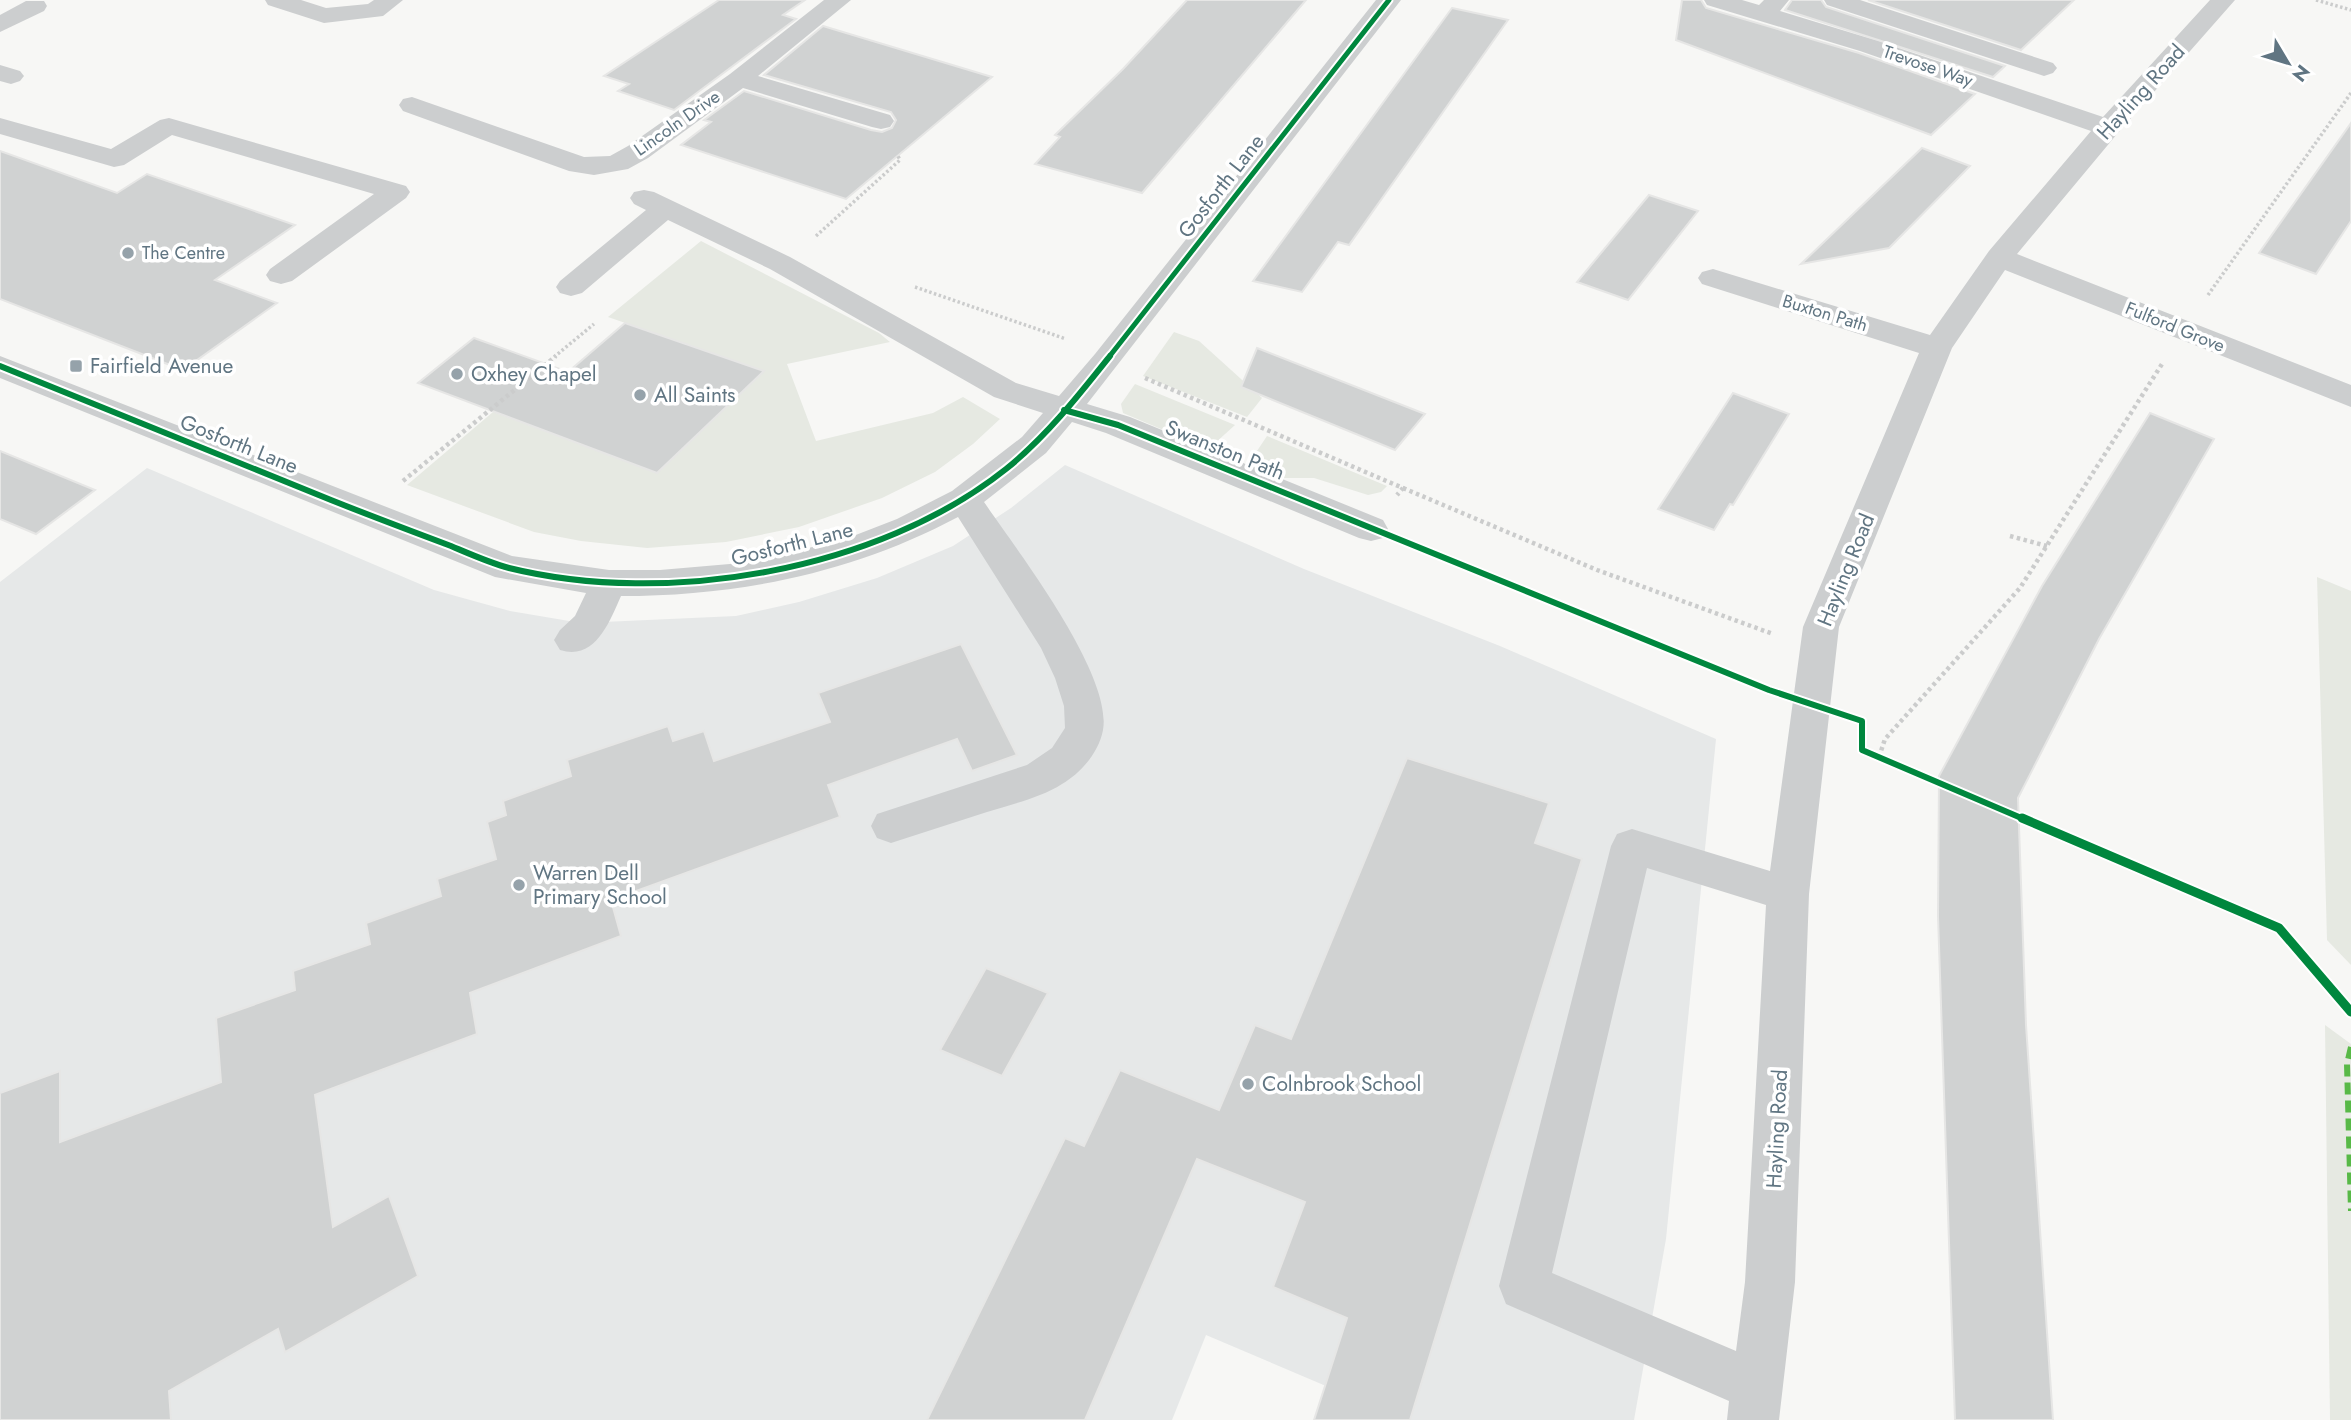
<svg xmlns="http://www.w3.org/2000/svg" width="2351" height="1420" viewBox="0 0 2351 1420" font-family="Jost,sans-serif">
  <rect width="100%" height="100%" fill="#f7f7f5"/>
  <polygon fill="#e6e8e8" points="1065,465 1304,569 1500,646 1716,739 1666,1239 1634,1420 1406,1420 1206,1335 1172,1420 0,1420 0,582 147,468 434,590 510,611 581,623 736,616 799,602 877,578 953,546 1011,508"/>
  <g fill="#e6e9e2">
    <polygon points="701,241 879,333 890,342 787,364 816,441 933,413 963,397 1000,419 973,444 935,472 882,498 799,527 726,542 647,548 581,541 534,532 407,485 493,412 657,473 764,371 608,317"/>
    <polygon points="1174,332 1199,341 1262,398 1247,417 1143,376"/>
    <polygon points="1135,384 1235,425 1214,444 1199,445 1123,413 1121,404"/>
    <polygon points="1267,436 1387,486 1381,492 1368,495 1314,478 1278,478 1247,466"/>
    <polygon points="2317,577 2351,591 2351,965 2327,940"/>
    <polygon points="2325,1025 2351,1044 2351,1420 2330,1420"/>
  </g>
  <g fill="#d0d2d2" stroke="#e6e6e5" stroke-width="2">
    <polygon points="719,0 805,0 783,15 796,19 674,110 618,91 629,84 604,76"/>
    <polygon points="1187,0 1306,0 1142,193 1035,164 1060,137 1055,135 1123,69"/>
    <polygon points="1682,0 1701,0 1706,8 1859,53 1975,94 1931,135 1676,40"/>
    <polygon points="1792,0 1821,0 1826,7 2005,66 1993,77 1785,10"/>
    <polygon points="1868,0 2074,0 2021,50"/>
    <polygon points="1452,8 1508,20 1349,245 1338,242 1302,292 1253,281"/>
    <polygon points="823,26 992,77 846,199 681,145 711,122 704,120 744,91 871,130 882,132 892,128 896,120 891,112 764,75"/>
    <polygon points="2351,123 2351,221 2316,274 2259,253"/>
    <polygon points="1922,148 1970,166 1889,248 1801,264"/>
    <polygon points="0,151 117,193 147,174 295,225 215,280 277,303 183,370 0,299"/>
    <polygon points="1649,195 1698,211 1628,300 1577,282"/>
    <polygon points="625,323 764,371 657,473 418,383 474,338 568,372"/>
    <polygon points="1257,348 1425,414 1395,450 1241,387"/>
    <polygon points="1733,393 1789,414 1733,505 1730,504 1714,530 1658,509"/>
    <polygon points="2150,413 2214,439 2099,639 2018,798 2026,1025 2053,1420 1955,1420 1938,916 1939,776 2042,586"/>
    <polygon points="0,451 56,474 95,490 36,534 0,519"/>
    <polygon points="961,644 1017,755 972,771 957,739 828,785 840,817 611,900 621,936 470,993 477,1034 315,1095 333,1227 389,1196 418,1276 285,1352 278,1329 169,1391 171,1420 0,1420 0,1093 60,1071 60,1142 221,1082 216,1018 295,990 293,971 370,944 366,923 441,896 437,879 496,859 487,822 506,815 503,801 571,776 567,760 668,726 673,741 704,731 714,761 830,722 818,693"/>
    <polygon points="1407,758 1549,803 1535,843 1582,859 1410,1420 1314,1420 1347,1318 1273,1287 1305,1202 1197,1159 1085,1420 927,1420 1065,1138 1084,1146 1120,1070 1219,1110 1255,1025 1291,1039"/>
    <polygon points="986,968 1048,993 1002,1076 940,1050"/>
  </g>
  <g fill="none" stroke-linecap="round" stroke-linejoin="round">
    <g stroke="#cbcccc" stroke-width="3.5" stroke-dasharray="2.5 2.5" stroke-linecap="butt">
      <polyline points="2316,0 2351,10"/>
      <polyline points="816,236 900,160 898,156"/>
      <polyline points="915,287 1066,339"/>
      <polyline points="2208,295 2351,93"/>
      <polyline points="554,357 594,324"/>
    </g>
    <g stroke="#cbcccc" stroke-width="4.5" stroke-dasharray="3.5 3.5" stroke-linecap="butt">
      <polyline points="1145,378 1403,488 1397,495"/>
      <polyline points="403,481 556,356"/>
      <polyline points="1403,488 1597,570 1773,634"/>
      <polyline points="2010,536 2047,546"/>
      <polyline points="1862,732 1862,750 2026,820"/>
      <polyline points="1879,757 1885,739 2020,588 2162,364"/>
    </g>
    <polyline stroke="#cbcccc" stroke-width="5" stroke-dasharray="4.5 4.5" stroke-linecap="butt" points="2022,818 2279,928 2351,1012"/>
    <g fill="#cccecf" fill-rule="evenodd">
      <polygon points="265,0 301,0 326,8 368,4 374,0 403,0 383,16 324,23 268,5"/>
      <polygon points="824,0 851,0 758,76 890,115 894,121 890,127 881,129 872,127 743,88 648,158 628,169 594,175 569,171 403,111 399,105 403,99 412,97 584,157 610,156 628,146 730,74"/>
      <path d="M1376,0h25l-314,404 43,13 253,103 5,9 -5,9 -12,3 -12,-3 -253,-105 -34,-11 -26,31 -62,49c32,47 129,172 119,228 -4,22 -22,43 -41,54 -22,14 -50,20 -75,28 -32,10 -64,21 -96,31l-14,-5 -6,-12 6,-12 150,-49 25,-17 13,-20 -1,-22 -9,-28 -14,-30 -83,-131c-105,56 -219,79 -337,79 -12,27 -26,65 -61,54l-6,-10 6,-10 15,-14 11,-23 -91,-16 -495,-199v-22l512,200 97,14h51l93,-8 95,-24 49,-19 55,-28 70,-54 21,-24 -49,-16 -224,-128 -102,-49 -86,73 -11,3 -11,-3 -4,-6 4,-6 86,-71 -12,-6 -4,-6 4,-6 10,-2 10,2 136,65 226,126 43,13 36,-42z"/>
      <path d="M1704,0h38l17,5 5,-5h25l-9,11 98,30 225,76 107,-117h25l-118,134 -100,120 334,131v22l-346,-137 -53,78 -113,279 -30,267 -14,388 -16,138h-52l2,-19 -223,-97 -7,-18 112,-440 6,-12 15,-5 138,42 33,-244 116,-274 -217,-69 -4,-6 4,-6 11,-3 217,66 59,-84 102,-120 -231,-80 -153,-46zM1647,868l119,37 -21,377 -9,69 -184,-78z"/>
      <polygon points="1824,0 1860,0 2053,63 2057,68 2053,73 2044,76 2035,73 1827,5"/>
      <polygon points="26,1 44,1 47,6 44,11 0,32 0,15"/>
      <polygon points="0,65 20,71 24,76 20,81 11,84 0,81"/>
      <polygon points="0,118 111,149 160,120 169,118 406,186 410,192 406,198 292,281 281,284 270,281 266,275 270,269 374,194 172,135 124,165 114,167 0,134"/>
    </g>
    <polyline stroke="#58b947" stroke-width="6" stroke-dasharray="12 6" stroke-linecap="butt" points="2351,1047 2347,1064 2351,1211"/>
    <defs>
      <polyline id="cycleway-far2" points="1109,357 1389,0"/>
      <g id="cycleway-far1">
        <path d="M0,366c110,45 221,89 331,134 40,16 80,31 120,46 19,8 39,17 58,22 158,39 369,3 497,-99 40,-32 73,-74 104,-113"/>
        <polyline points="1064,410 1118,425 1769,690 1862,721 1862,750 2026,820"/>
      </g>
      <polyline id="cycleway" points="2022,818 2279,928 2351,1012"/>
    </defs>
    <use href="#cycleway-far2" stroke="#fff" stroke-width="9"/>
    <use href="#cycleway-far1" stroke="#fff" stroke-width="10"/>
    <use href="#cycleway" stroke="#fff" stroke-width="13"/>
    <use href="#cycleway-far2" stroke="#00873e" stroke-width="5"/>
    <use href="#cycleway-far1" stroke="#00873e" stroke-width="6"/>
    <use href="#cycleway" stroke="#00873e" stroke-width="9"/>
  </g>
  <g fill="#95a2aa" stroke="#fff" stroke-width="2.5">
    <circle cx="128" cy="253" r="7"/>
    <rect x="69" y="359" width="14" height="14" rx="3.5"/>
    <circle cx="457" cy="374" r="7"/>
    <circle cx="640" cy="395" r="7"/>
    <circle cx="519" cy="885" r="7"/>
    <circle cx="1248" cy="1084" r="7"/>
  </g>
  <g text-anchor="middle" stroke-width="7" stroke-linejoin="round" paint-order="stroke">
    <g font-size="18" fill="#607582" stroke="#fff">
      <text transform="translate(1928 66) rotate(19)" y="6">Trevose Way</text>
      <text transform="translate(677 123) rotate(-35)" y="6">Lincoln Drive</text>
      <text transform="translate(1825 313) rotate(17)" y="6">Buxton Path</text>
      <text transform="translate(2175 327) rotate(22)" y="6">Fulford Grove</text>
    </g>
    <g font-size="18" fill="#607582" stroke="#fff" text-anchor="start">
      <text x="142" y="259">The Centre</text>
    </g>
    <g font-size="21" fill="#607582" stroke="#fff">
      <text transform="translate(2141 92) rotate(-48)" y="7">Hayling Road</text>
      <text transform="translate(1221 186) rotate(-52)" y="7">Gosforth Lane</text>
      <text transform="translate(239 444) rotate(22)" y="7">Gosforth Lane</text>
      <text transform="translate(1225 450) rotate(22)" y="7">Swanston Path</text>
      <text transform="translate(792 544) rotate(-14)" y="7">Gosforth Lane</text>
      <text transform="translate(1846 570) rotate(-68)" y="7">Hayling Road</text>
      <text transform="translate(1777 1129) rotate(-87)" y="7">Hayling Road</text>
    </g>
    <g font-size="21" fill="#607582" stroke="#fff" text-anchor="start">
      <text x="90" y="373">Fairfield Avenue</text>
      <text x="471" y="381">Oxhey Chapel</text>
      <text x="654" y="402">All Saints</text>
      <text x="533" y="880">Warren Dell<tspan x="533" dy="24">Primary School</tspan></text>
      <text x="1262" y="1091">Colnbrook School</text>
    </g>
  </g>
  <g transform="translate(2288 63) rotate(128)" stroke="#ffffff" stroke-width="5" paint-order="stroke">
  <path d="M0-5L12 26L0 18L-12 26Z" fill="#607582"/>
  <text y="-10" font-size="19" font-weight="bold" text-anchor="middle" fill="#607582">N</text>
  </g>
</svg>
